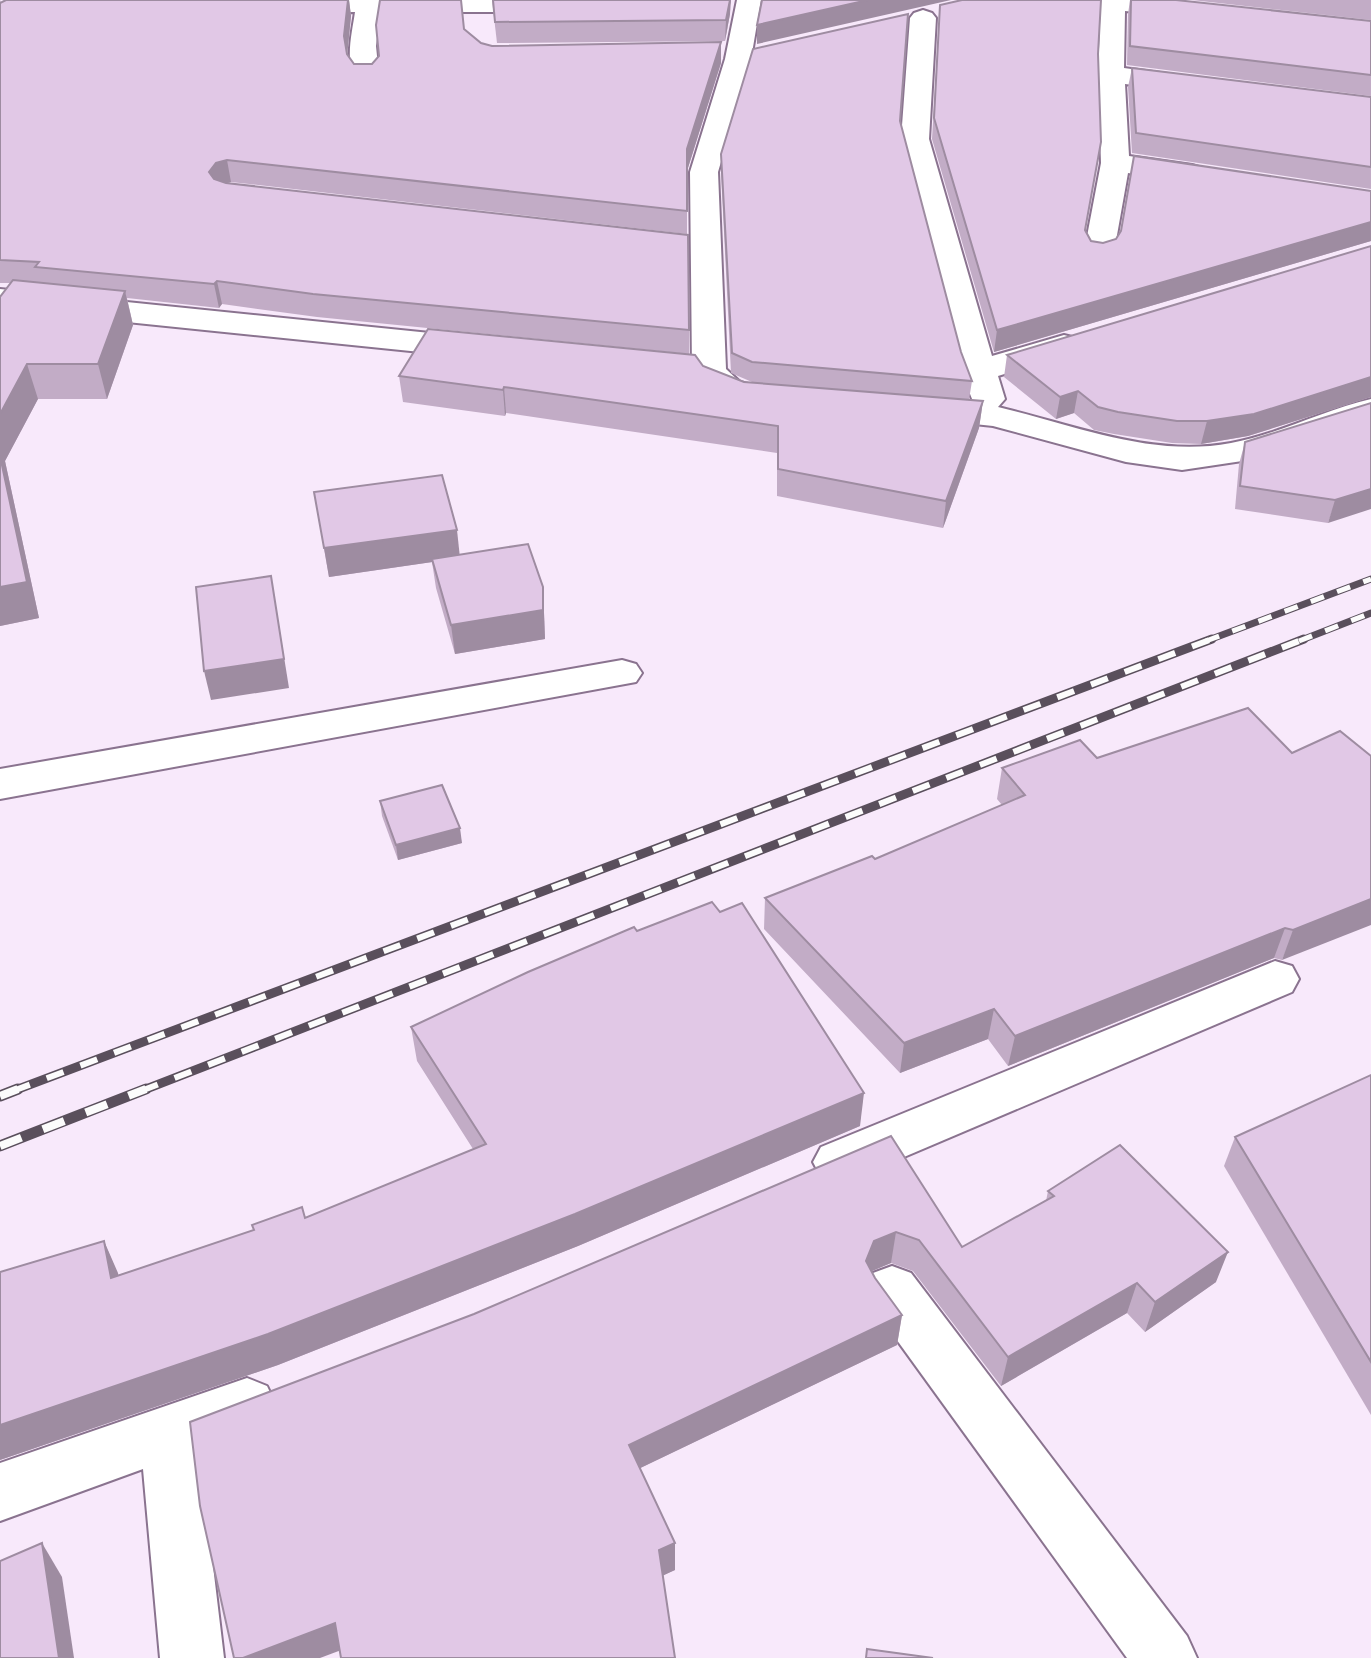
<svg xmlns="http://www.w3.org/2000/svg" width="1371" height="1658" viewBox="0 0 1371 1658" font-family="Commissioner,sans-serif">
  <rect width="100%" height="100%" fill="#f8e9fb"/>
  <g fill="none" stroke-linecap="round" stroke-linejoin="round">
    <defs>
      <g id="minor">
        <path d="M281,0h282l3,4 -4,5 -9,3h-173l-4,34 3,30 -4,6h-18c-13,-19 -5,-49 -2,-70l-65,1 -9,-3 -4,-5z"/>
        <path d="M737,0h24l-10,59 -33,113 8,197 14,13 28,7 5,7 -5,7c-32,8 -59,-7 -76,-34l-2,-197 35,-113z"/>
        <polygon points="1101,0 1167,0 1200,5 1204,10 1200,15 1191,18 1125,11 1124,68 1197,78 1201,84 1197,90 1188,92 1125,84 1129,156 1192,165 1202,168 1206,174 1202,180 1192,183 1128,173 1114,252 1110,259 1099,261 1088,259 1084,252 1101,163 1098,74"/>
        <path d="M923,10l9,3 4,5 -7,121 63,217 72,-21 12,3 4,7 -4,7 -78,24 7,23 -7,8c76,18 154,51 233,36 48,-9 93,-33 140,-44v21l-122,40 -67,10 -56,-8 -133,-36 -85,-9 -5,-7 5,-7 12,-3 54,4 -13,-33 -60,-232 9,-121 4,-5z"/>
        <polygon points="0,289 479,338 491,341 495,348 491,355 479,358 0,309"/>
        <polygon points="622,660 636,664 642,673 636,682 0,799 0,769"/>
        <polygon points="1275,961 1292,966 1299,979 1292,992 857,1177 839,1184 821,1177 813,1162 821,1147"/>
        <polygon points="892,1266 911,1273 1187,1636 1197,1658 1127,1658 873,1307 865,1290 873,1273"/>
        <polygon points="247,1378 267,1386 276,1405 267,1424 199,1449 224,1658 160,1658 143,1469 0,1521 0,1463"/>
      </g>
    </defs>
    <use href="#minor" stroke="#8a738f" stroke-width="4"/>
    <use href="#minor" fill="#fff" fill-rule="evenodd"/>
    <defs>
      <g id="rail-far2">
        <polyline points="1206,641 1371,579"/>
        <polyline points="1299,641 1371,613"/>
      </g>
      <g id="rail-far1">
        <polyline points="13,1091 1212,639"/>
        <polyline points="141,1091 1304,639"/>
      </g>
      <g id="rail">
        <polyline points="0,1096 18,1089"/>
        <polyline points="0,1146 146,1089"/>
      </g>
    </defs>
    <use href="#rail-far2" stroke="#5a4f5c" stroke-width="7"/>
    <use href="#rail-far1" stroke="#5a4f5c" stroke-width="9"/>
    <use href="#rail" stroke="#5a4f5c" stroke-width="11"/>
    <use href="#rail-far2" stroke="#fcfcfc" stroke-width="5" stroke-dasharray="14" stroke-linecap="butt"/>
    <use href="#rail-far1" stroke="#fcfcfc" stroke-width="6" stroke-dasharray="18" stroke-linecap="butt"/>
    <use href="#rail" stroke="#fcfcfc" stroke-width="8" stroke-dasharray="23" stroke-linecap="butt"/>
  </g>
  <g fill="#c2acc6">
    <polygon points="0,0 1,2 349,0 351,16 347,54 354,64 372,64 464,29 481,43 492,46 721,63 687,171 687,234 231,182 226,183 689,330 689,354 317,317 222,304 219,308 127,298 133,325 107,399 38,399 5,461 39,618 0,626 0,297 11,283 0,283"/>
    <polygon points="492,0 730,14 725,41 497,43"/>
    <polygon points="1130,0 1177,0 1371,21 1371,96 1127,65 1128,14"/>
    <polygon points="1192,0 1371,0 1371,20"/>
    <polygon points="940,5 1091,241 1103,243 1371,191 1371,241 994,352 932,139"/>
    <polygon points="1132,68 1371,97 1371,189 1132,153 1128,87"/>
    <polygon points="900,121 961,352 972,381 969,400 983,401 979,428 943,528 777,496 777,453 506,413 505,416 403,402 399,376 703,366 744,382 752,382 731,373 721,172 721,154"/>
    <polygon points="1371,246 1371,397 1248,436 1201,444 1172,443 1114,434 1094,430 1074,413 1056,419 1004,377 1007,355"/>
    <polygon points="1371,403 1328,523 1235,509 1239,464 1245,442"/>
    <polygon points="314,492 459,554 543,587 545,639 455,654 436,588 432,562 329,577"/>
    <polygon points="1292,753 1371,756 1282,960 1274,958 1008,1066 988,1039 900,1073 764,929 765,898 875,859 1002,805 997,799 1002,768 1097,758"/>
    <polygon points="380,801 462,843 398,860 382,816"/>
    <polygon points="637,931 860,1126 578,1246 278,1365 0,1460 104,1241 118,1275 305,1218 473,1149 417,1061 411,1027"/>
    <polygon points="1371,1075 1371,1415 1224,1166 1235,1137"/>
    <polygon points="891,1136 962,1247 1046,1201 1048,1191 1216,1282 1145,1332 1127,1313 1001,1386 913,1271 891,1263 871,1271 875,1278 902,1315 897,1345 640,1468 675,1543 675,1570 663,1575 474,1314"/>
  </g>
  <g fill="#9e8ca1">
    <polygon points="348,0 349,0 351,16 347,57 344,36"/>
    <polygon points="730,0 731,0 730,14 725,41 726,20"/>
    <polygon points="868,0 951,0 757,44 757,25"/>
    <polygon points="721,42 721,63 687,171 687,149"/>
    <polygon points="227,160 231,182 220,185 213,194 209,172 216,163"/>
    <polygon points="1371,222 1371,241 994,352 997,330"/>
    <polygon points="217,281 222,304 219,308 214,284"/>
    <polygon points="125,291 133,325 107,399 98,364"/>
    <polygon points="27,364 38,399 5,461 39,618 0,626 0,414"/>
    <polygon points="1371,377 1371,397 1248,436 1201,444 1207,421"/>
    <polygon points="504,387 506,413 505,416 503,390"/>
    <polygon points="1078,391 1074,413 1056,419 1060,397"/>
    <polygon points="983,401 979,428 943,528 946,501"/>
    <polygon points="1371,489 1371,509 1328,523 1335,500"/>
    <polygon points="457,530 460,558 329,577 324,548"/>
    <polygon points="271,576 289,688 211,700 204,671"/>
    <polygon points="543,587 545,639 455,654 451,625"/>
    <polygon points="460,828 462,843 398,860 396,845"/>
    <polygon points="1371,899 1371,925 1282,960 1293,930"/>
    <polygon points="1285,928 1274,958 1008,1066 1015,1036"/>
    <polygon points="994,1009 988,1039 900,1073 904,1043"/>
    <polygon points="864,1093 860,1126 578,1246 278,1365 0,1460 0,1425"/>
    <polygon points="896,1232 891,1263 870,1272 866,1261 874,1241"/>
    <polygon points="104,1241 118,1273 124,1309 111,1278"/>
    <polygon points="1228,1252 1216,1282 1145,1332 1155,1302"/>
    <polygon points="1137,1283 1127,1313 1001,1386 1008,1357"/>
    <polygon points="902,1315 897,1345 630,1473 629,1445"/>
    <polygon points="42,1543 62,1577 74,1658 59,1658"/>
    <polygon points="675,1543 675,1570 660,1577 659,1550"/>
    <polygon points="335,1623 344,1649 320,1658 243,1658"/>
  </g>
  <g fill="#e1c8e6" stroke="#9e8ca1" stroke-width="2">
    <polygon points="6,0 348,0 344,36 347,54 354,64 372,64 379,56 376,25 380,0 461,0 464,29 481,43 492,46 721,42 687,149 687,211 227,160 216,163 209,172 214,179 226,183 688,235 689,330 313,294 217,281 214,284 35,267 39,262 0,260 0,3"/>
    <polygon points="493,0 730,0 726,20 495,22"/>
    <polygon points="762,0 868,0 757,25"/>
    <polygon points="962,0 1101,0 1098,54 1101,142 1085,230 1091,241 1103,243 1116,239 1121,231 1134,156 1371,191 1371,222 997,330 934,118 940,5"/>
    <polygon points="1131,0 1176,0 1371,21 1371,75 1130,46"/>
    <polygon points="908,14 900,121 961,352 972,381 752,362 732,353 721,154 753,49"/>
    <polygon points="1132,68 1371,97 1371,167 1136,133"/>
    <polygon points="1371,246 1371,377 1254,414 1207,421 1177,421 1118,412 1098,407 1078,391 1060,397 1007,355"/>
    <polygon points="13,280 125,291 98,364 27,364 0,414 0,297"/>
    <polygon points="428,329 695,355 703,366 744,382 983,401 946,501 778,469 778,426 504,387 503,390 399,376"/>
    <polygon points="1371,403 1371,489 1335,500 1240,486 1245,442"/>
    <polygon points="0,456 27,582 0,587"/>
    <polygon points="442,475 457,530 324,548 314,492"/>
    <polygon points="528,544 543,587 543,610 451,625 432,559"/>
    <polygon points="271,576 284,659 204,671 196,587"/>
    <polygon points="1248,708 1292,753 1340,731 1371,756 1371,899 1293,930 1285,928 1015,1036 994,1009 904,1043 765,898 872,856 875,859 1025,795 1002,768 1080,740 1097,758"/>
    <polygon points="442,785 460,828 396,845 380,801"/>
    <polygon points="712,902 720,912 742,903 864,1093 575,1214 268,1334 0,1425 0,1272 104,1241 111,1278 254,1230 252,1225 302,1207 305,1218 486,1144 411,1027 528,972 634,927 637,931"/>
    <polygon points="1371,1075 1371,1362 1235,1137"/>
    <polygon points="891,1136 962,1247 1054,1196 1048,1191 1120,1145 1228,1252 1155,1302 1137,1283 1008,1357 919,1240 896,1232 874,1241 866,1261 875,1278 902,1315 629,1445 675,1543 659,1550 675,1658 341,1658 335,1623 243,1658 234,1658 200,1506 190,1422 474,1314"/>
    <polygon points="42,1543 59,1658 0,1658 0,1561"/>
    <polygon points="867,1649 933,1658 866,1658"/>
  </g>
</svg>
